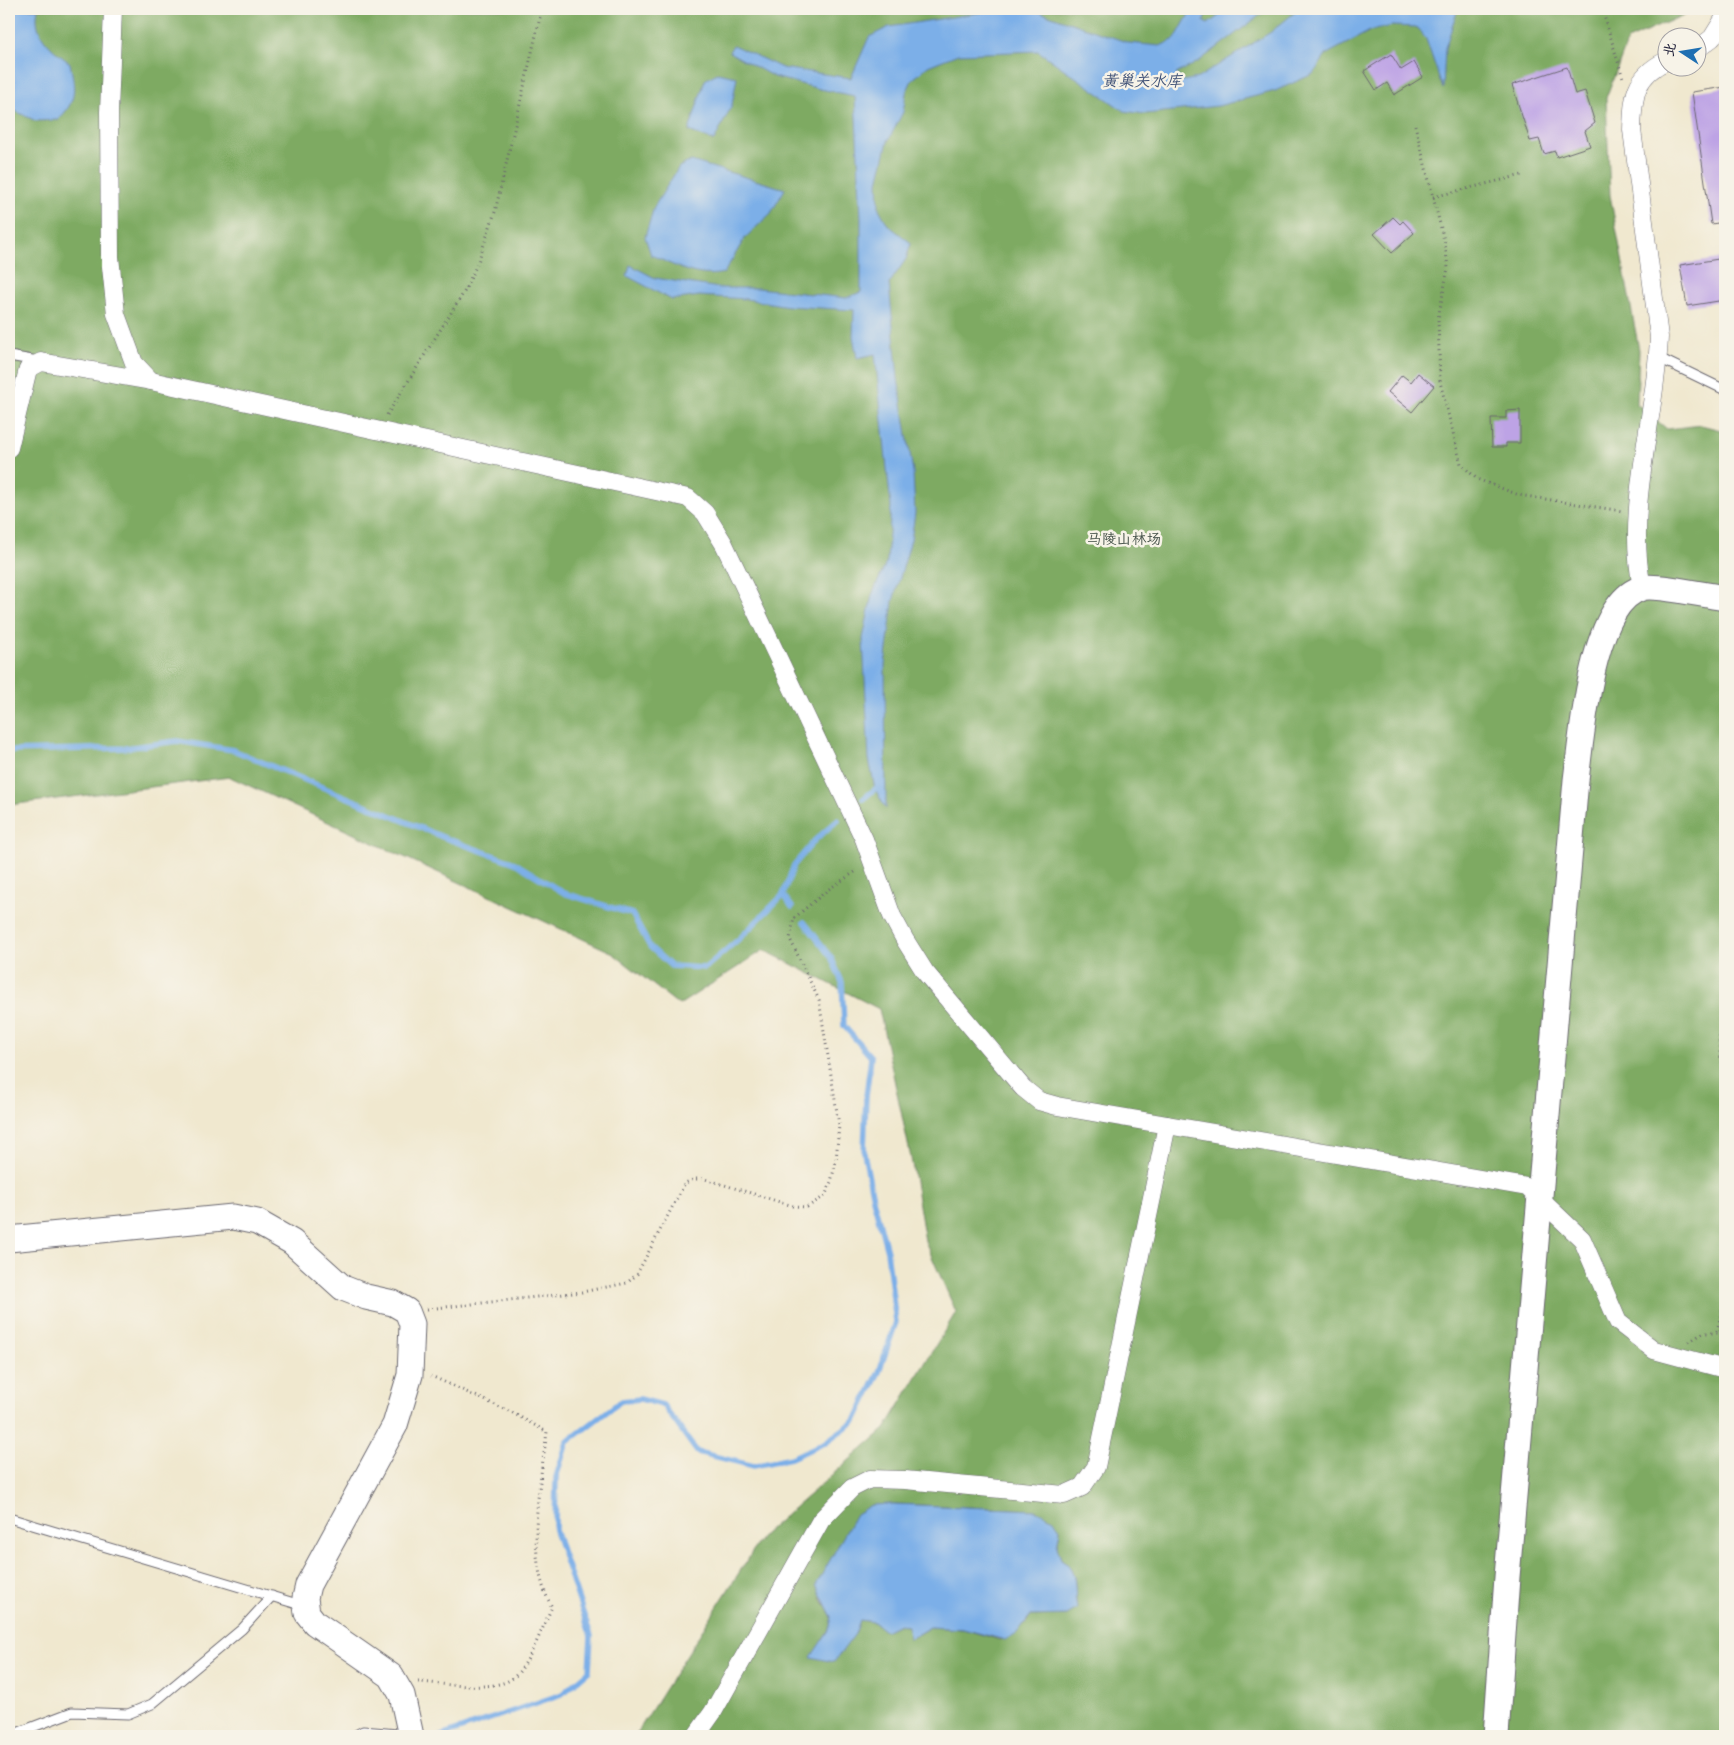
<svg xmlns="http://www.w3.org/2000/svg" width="1734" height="1745" viewBox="0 0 1734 1745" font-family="Itim,'LXGW WenKai TC',sans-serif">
  <rect width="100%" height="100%" fill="#f7f3e8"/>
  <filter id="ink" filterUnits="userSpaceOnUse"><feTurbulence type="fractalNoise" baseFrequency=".02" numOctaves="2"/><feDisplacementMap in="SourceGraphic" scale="10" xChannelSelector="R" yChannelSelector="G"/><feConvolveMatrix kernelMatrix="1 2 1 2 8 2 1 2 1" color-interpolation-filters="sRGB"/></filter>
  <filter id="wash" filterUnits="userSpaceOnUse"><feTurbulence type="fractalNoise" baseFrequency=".0096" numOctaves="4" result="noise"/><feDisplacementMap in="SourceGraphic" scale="20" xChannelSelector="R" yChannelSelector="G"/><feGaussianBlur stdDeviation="1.12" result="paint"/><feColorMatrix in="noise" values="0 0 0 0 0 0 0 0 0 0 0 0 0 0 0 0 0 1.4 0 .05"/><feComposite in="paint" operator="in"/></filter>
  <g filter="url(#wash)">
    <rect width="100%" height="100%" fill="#f0e8cf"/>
    <path fill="#7eaa62" stroke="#50664e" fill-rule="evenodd" d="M9,9h1680l-1,4 -60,27 -22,58 4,97 29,155 -2,54 30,25 34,-4 24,6v1305h-1090l128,-201 122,-106 71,-117 -31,-71 -14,-83 -32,-149 -115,-59 -85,55 -68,-53 -381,-175 -221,28zM894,1504l141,6 25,19 -3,18 4,12c19,12 12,30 16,49l-10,7 -37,1 -4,7 -26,17 -37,-11 -33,-2 -20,12 -2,-13 -11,-1 -12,6 -11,-9 -14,-2 -5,14 -33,6 7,-10 3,-13 -11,-19 50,-93z"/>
    <g fill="#7bafe8" stroke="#4e6892">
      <path d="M9,9h29c-6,25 13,40 32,54 5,25 8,37 -12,57l-22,1 -27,-13z"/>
      <polygon points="1003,9 1034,10 1129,43 1160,46 1175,39 1192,9 1212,9 1205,15 1204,22 1208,24 1228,9 1268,9 1198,62 1176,74 1183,81 1198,78 1271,32 1299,9 1458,9 1445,48 1443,89 1426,39 1416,27 1392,26 1370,31 1327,54 1313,74 1275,91 1218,106 1145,114 1124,111 1038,51 958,54 928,66 912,80 906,93 903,112 888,141 878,182 879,209 888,225 911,243 906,259 889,284 898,379 913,472 915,513 911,540 893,601 885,665 886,809 875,789 869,759 863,639 872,595 887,561 891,507 875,354 857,358 853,336 854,310 788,306 746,299 699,296 672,300 627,276 630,265 655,278 719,288 758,288 846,298 861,292 861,218 855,96 820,89 774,77 729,52 733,45 782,68 851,78 869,37 889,27"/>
      <polygon points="717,73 737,77 732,105 714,141 689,131 705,80"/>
      <path d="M691,161l94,28 -14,24 -26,25 -21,35c-28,6 -48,-7 -73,-18l-6,-18 9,-30 25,-40z"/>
      <path d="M894,1504l141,6 19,9 6,10 -3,18 4,12c19,12 12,30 16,50l-10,6 -37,1 -13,17 -12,7 -42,-11 -33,-2 -21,12 -1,-13 -11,-1 -12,6 -11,-9 -14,-2 -5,14 -21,28 -23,-5 18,-27 3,-13 -16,-32 40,-71 15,-9z"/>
    </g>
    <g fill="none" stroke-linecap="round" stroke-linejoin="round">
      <g stroke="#7bafe8" stroke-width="5.5">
        <polyline points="9,751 125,748 177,741 233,750 445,838 515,863 564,893 632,914 650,947 671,966 705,968 740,938 783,895"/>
        <polyline points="863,799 875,789"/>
        <polyline points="792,907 783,895 794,865 815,840 838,820"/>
        <polyline points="441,1736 562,1694 589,1671 591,1636 555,1530 556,1477 567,1442 621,1401 640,1399 663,1405 697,1452 754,1466 791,1458 824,1443 855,1421 879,1372 896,1322 887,1251 873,1199 864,1153 866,1096 871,1057 844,1026 842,982 831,957 804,922"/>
      </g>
    </g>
    <g id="blocks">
      <g fill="#bda3e5">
        <polygon points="1391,54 1401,70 1414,62 1423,77 1394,95 1387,83 1376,90 1364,71"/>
        <polygon points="1567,67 1575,94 1585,91 1595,123 1585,131 1590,146 1557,157 1555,151 1544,154 1539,139 1530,141 1512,85"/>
        <polygon points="1725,87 1725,222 1711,224 1692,92"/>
        <polygon points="1393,217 1400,224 1403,221 1414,233 1392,253 1374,234"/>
        <polygon points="1725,258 1725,300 1687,306 1680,265"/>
        <polygon points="1418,373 1434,386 1412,412 1388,392 1402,375 1411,382"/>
        <polygon points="1520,410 1520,443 1506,443 1506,447 1492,447 1491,418 1506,418 1506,411"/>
      </g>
    </g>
  </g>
  <g filter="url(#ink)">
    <use href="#blocks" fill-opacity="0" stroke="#6a676f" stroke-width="1"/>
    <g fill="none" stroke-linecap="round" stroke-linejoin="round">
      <defs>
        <g id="lane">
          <polyline points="9,356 38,361"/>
          <polyline points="1659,358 1725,390"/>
          <polyline points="9,1518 304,1606"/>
          <polyline points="9,1736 72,1712 128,1714 152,1704 242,1629 272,1596"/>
          <polyline points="354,1736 363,1731 409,1735"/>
        </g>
        <g id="street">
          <polyline points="113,9 109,112 110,257 116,314 134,363 151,381"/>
          <polyline points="1696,50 1712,38 1725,17"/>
          <polyline points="9,448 28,369 41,362 151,381 688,498 705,513 724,544 864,839 892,916 905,940 925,972 1023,1088 1039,1101 1057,1106 1527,1187 1582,1239 1618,1322 1654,1350 1725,1369"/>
          <path d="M1642,587c-17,-80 14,-168 17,-250l-27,-207c1,-33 2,-54 34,-69"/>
          <polyline points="696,1736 713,1712 821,1520 852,1488 870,1479 905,1480 1064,1495 1082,1487 1096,1467 1167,1125"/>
        </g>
        <g id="secondary">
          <polyline points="9,1239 233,1217 257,1222 292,1242 343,1288 366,1297 393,1303 407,1311 412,1324 410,1375 395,1425 308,1585 305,1598 307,1613 315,1623 391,1676 402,1695 411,1736"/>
          <path d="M1496,1736l11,-159 69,-797c6,-44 15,-178 66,-192 12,-4 68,8 83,10"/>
        </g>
      </defs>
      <use href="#lane" stroke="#6a676f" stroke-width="11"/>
      <use href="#street" stroke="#6a676f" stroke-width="19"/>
      <use href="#secondary" stroke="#6a676f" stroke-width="27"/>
      <g stroke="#6a676f" stroke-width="3" stroke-dasharray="1 4" stroke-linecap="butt">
        <polyline points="1602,9 1623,78"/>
        <polyline points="1415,125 1445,244 1448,268 1438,319 1440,382 1461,464 1477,479 1519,495 1622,511"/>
        <polyline points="1433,197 1522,175"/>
        <polyline points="387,415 464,292 478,262 495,212 542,9"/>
        <path d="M1725,1007c-6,20 -9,44 0,63"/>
        <polyline points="427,1309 582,1292 627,1283 637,1274 685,1183 695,1179 705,1179 793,1206 807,1207 825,1196 831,1182 836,1161 839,1125 819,1000 790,939 794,918 829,889 858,870"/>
        <polyline points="1717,1331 1725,1297"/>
        <polyline points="1689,1342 1703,1333 1725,1333"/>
        <path d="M418,1682c24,1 75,11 95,-4 16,-13 30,-52 39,-71 -28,-49 -12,-122 -5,-175l-36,-20 -80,-36"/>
      </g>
      <use href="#lane" stroke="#fff" stroke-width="9"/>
      <use href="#street" stroke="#fff" stroke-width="18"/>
      <use href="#secondary" stroke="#fff" stroke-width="25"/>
    </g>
  </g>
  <g text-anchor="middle" stroke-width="5" stroke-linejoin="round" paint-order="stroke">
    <g font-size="15" fill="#47534b" stroke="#f7f3e8">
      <text x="1124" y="544">马陵山林场</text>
    </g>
    <g font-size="16" font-style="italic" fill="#415378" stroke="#f7f3e8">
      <text x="1142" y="86">黄巢关水库</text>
    </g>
  </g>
  <rect width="1734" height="1745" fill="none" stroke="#f7f3e8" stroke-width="30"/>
  <g transform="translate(1682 52) rotate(282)"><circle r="24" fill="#f7f3e8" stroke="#a29fa3"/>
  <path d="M0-4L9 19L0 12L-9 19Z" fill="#1f6fb2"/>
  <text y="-8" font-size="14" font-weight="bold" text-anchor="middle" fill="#22223b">北</text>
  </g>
</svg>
